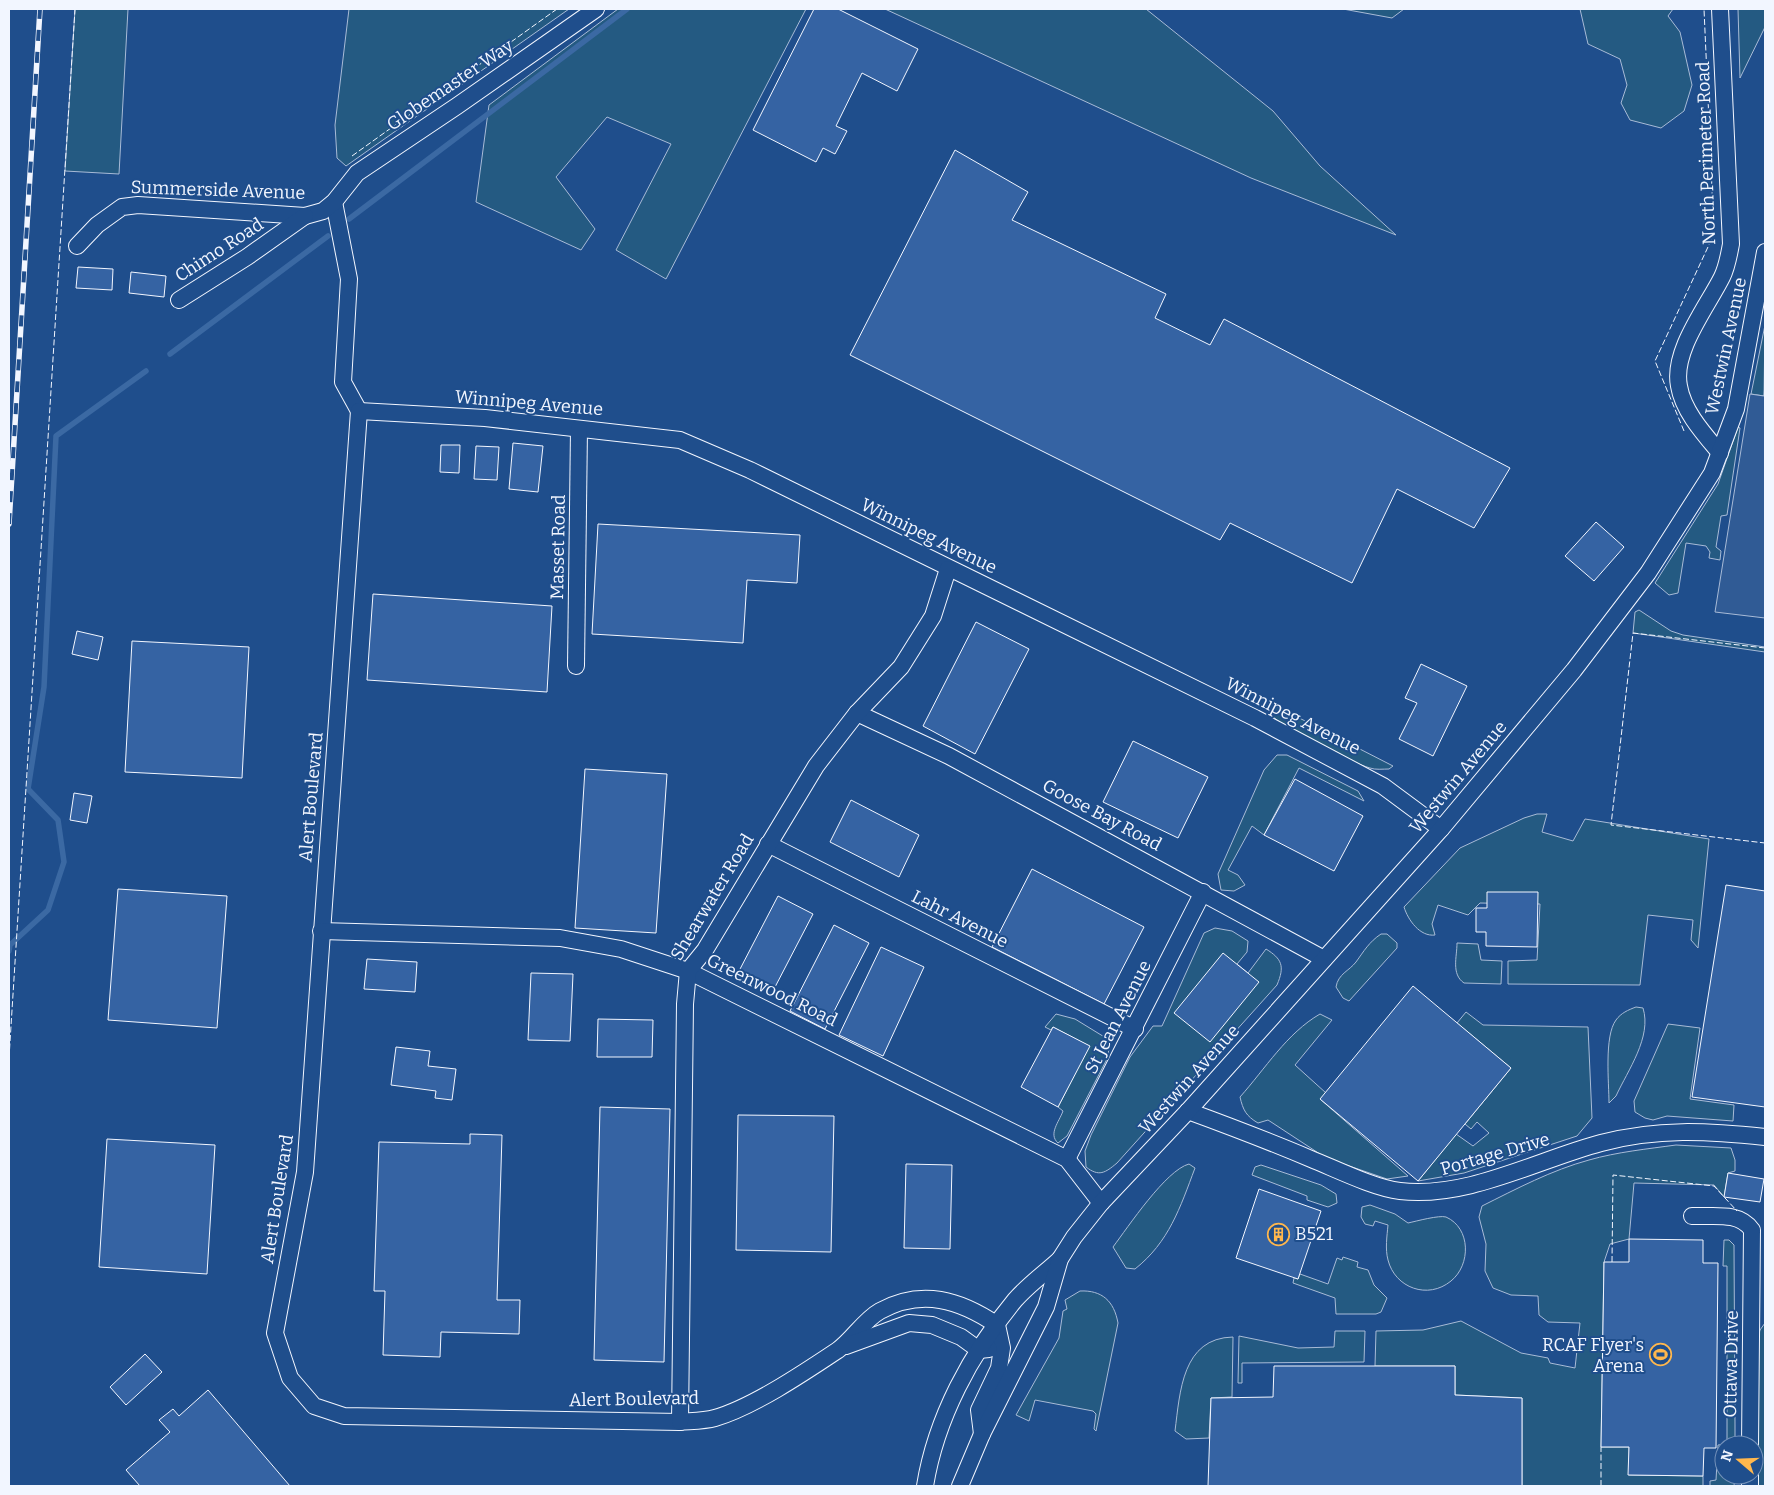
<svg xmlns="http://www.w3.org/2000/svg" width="1774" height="1495" viewBox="0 0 1774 1495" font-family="Bitter,serif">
  <rect width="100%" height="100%" fill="#1f4e8c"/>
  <g fill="#245a82" stroke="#a8bbd7">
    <polygon points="75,9 128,9 119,174 65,171"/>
    <polygon points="349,9 569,9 346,166 337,158 335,125"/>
    <polygon points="618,9 806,9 666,279 616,250 671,144 607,117 556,177 595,229 581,250 476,202 489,105"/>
    <polygon points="885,9 1146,9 1273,111 1320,166 1396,235 1251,178"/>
    <polygon points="1343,9 1404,9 1392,18"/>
    <polygon points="1580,9 1673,9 1668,16 1680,32 1692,85 1684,111 1661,128 1630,120 1621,103 1627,85 1620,59 1588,44"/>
    <polygon points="1738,9 1765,9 1765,27 1740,78"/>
    <polygon points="1765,325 1764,396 1751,394"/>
    <polygon points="1738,427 1740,428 1727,515 1721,516 1716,547 1721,551 1720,560 1709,558 1710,552 1706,546 1686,543 1678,593 1669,595 1655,583 1718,484"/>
    <polygon points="1639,610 1671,631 1683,635 1765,647 1765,652 1633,633 1635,612"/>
    <path d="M1272,704l121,62 -4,3c-6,0 -14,1 -19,-1 -21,-6 -85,-39 -99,-53z"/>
    <polygon points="1277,755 1287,755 1358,791 1364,801 1299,768 1264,835 1252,826 1228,870 1238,875 1245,885 1234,891 1221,890 1218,874 1264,770"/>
    <path d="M1537,814h10l-5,18 31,9 12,-22 124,20 -11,109 -7,-8 2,-20 -45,-5 -8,70 -132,-1v-23l29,-1 3,-56 -60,-1 -12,12 -30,-10 -6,19 3,11c-15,2 -27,-15 -31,-28l56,-59 64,-30z"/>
    <path d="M1215,928l17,3 16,10 -1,11 -10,12 11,9 18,-24c16,10 19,17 11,36l-160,178c-12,10 -18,14 -31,4l-1,-16 6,-16 39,-78 23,-31h9l42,-93z"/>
    <path d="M1381,934h6l10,9v5l-48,53 -6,-3 -7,-11c2,-13 13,-16 20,-25 8,-11 13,-20 25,-28z"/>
    <path d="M1457,943l21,1 3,16 21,1 -1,23 -37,-1c-13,-9 -7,-26 -7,-40z"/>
    <path d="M1636,1007l7,1c9,29 -15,62 -27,88l-7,7c0,-20 -5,-67 7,-83 5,-7 12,-10 20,-13z"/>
    <polygon points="1466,1012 1483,1025 1588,1027 1592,1118 1577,1136 1464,1173 1418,1181 1456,1134 1473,1146 1489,1133 1477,1122 1471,1129 1465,1124 1511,1068 1457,1023"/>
    <path d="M1056,1014l19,5 31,19 3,11 -2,10 -40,77 -9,7c-10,-9 1,-21 5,-32l-5,-4 31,-61 -36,-19 -2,3 -6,-3z"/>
    <path d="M1320,1014l12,6 -37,45 31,28 -6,6 88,77 -21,3 -61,-21 -58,-38 -10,3c-12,-7 -15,-13 -18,-26 25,-28 47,-64 80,-83z"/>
    <polygon points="1668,1024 1700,1028 1690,1099 1734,1105 1733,1121 1667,1116 1653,1120 1645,1118 1635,1112 1634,1101"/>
    <path d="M1676,1145l55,3 4,12v11l-7,2 -4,24 -10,-12 -80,-2 -5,56 -19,5 -6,18 -3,185h28v28l74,1v10h-181v-88l-67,-3v-29h-80l1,-35 47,-1 38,-9 60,32 27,5 2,5 25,5 5,-45 -32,-1 -9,-7 -1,-19 -27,-1 -18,-7 -8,-17 1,-27 -7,-27 3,-11c34,-17 70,-36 107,-46 28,-8 58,-11 87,-15z"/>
    <path d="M1189,1164l6,4c-15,40 -26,74 -60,101l-9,-1 -13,-21c15,-20 53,-77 76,-83z"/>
    <polygon points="1261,1165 1321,1185 1336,1194 1337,1203 1328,1207 1307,1200 1307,1196 1252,1175 1255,1167"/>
    <path d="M1370,1205l25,9 13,9c9,-2 31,-8 38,-6 25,11 25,48 5,64 -23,19 -56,7 -63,-21 -3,-11 -1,-24 0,-35l-13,-4 -2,5 -8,-2 -4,-7 1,-10z"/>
    <polygon points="1724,1240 1729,1240 1734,1245 1735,1425 1735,1445 1724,1445 1724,1475 1735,1475 1734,1486 1710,1486 1710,1481 1716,1480 1718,1445 1727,1444 1727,1266 1723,1266"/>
    <polygon points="1343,1257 1358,1262 1357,1267 1368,1270 1374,1285 1387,1298 1381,1312 1376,1314 1336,1314 1335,1298 1293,1283 1294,1278 1298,1279 1300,1274 1328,1284 1337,1258 1342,1260"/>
    <path d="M1080,1291c22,-1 34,10 38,32l-22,108 -2,-2 2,-15 -3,-3 -58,-11 -6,21 -13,-6 43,-77 4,-27 4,-2 -2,-9z"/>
    <polygon points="1765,1323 1765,1486 1758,1486 1757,1341 1760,1330"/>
    <polygon points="1335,1331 1365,1331 1364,1362 1242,1363 1242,1383 1238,1383 1239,1336 1298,1348 1334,1347"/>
    <path d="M1233,1337l-1,60 -21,1 -2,40 -23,1 -11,-8c5,-39 7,-93 58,-94z"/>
  </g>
  <polygon fill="#305b95" stroke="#a8bbd7" points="1765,383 1765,618 1715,612 1750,394 1764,396"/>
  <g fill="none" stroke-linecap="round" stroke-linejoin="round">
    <g stroke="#3b69a3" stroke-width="5.5">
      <polyline points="349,219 627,9"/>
      <polyline points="170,354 328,236"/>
      <polyline points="9,951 10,945 48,910 64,862 58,820 28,789 44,687 56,436 146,371"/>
    </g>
  </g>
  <g fill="#3563a3" stroke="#f2f6ff">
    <polygon points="814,9 838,9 918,49 897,91 862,73 836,126 847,131 835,154 823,148 816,162 753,130"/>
    <polygon points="955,150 1028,192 1012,220 1166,294 1155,318 1210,345 1224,319 1510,468 1474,528 1397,489 1352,583 1230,523 1220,540 850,355"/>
    <polygon points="78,267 113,269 112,290 76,288"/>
    <polygon points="131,272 166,276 164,297 129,293"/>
    <polygon points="513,443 543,446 538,492 509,489"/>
    <polygon points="441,445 460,445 459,473 440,472"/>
    <polygon points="476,446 499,447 497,480 474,479"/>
    <polygon points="1596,522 1624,547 1594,581 1565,556"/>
    <polygon points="598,524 800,535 797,583 747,580 743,643 592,634"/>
    <polygon points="373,594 552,606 547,692 367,680"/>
    <polygon points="976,622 1029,649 975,754 923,726"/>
    <polygon points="77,631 103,637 98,660 72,654"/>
    <polygon points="132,641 249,647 242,778 125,772"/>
    <polygon points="1421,664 1467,686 1433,756 1399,739 1417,703 1405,698"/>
    <polygon points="1133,741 1208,777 1178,838 1103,802"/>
    <polygon points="585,769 667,774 656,933 575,928"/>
    <polygon points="1295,779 1363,816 1334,871 1264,835"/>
    <polygon points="74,793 92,796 87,823 70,820"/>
    <polygon points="851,800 919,835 899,877 830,842"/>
    <polygon points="1032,869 1144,927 1104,1004 992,947"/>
    <polygon points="1726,885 1765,891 1765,1107 1692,1097"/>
    <polygon points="118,889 227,896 217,1028 108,1020"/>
    <polygon points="1487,892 1538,892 1537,947 1486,946 1486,932 1476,932 1476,908 1487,908"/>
    <polygon points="778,896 813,914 774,989 739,971"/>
    <polygon points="834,925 869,943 825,1029 790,1011"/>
    <polygon points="881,947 924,967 883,1056 839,1035"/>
    <polygon points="1223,953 1259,982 1210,1042 1174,1013"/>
    <polygon points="367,959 417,962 415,992 364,989"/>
    <polygon points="531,973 573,974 570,1041 528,1040"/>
    <polygon points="1413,986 1511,1068 1418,1181 1320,1099"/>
    <polygon points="598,1019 653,1020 652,1057 597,1057"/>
    <polygon points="1053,1027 1090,1046 1058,1107 1021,1087"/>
    <polygon points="396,1047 430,1051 428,1066 456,1069 452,1100 435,1098 436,1091 391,1085"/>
    <polygon points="600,1107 670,1109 664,1362 594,1360"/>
    <polygon points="738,1115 834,1116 831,1252 736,1250"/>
    <polygon points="470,1134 502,1135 497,1300 520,1300 519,1334 441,1332 440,1357 383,1355 385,1291 374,1291 379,1142 470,1144"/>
    <polygon points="107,1139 215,1145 207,1274 99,1267"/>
    <polygon points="906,1164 952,1165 950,1249 904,1248"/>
    <polygon points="1728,1173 1764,1179 1760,1202 1724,1197"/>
    <polygon points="1259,1189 1321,1211 1298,1279 1236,1258"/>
    <polygon points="1629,1239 1703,1240 1703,1263 1718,1263 1716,1448 1704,1448 1703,1476 1628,1475 1629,1447 1601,1447 1604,1262 1629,1262"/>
    <polygon points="145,1354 162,1372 126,1405 110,1387"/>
    <polygon points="1274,1366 1455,1366 1455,1395 1522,1398 1522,1486 1208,1486 1211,1398 1273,1397"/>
    <polygon points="208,1390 290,1486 140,1486 126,1470 170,1432 159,1420 173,1409 179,1416"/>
  </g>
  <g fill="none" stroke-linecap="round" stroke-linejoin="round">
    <defs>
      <g id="street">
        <polyline points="334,202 349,279 343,382 359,411"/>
        <polyline points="77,246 97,225 122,207 138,205 305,216 323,211 334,202 357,173 457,106 596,9"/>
        <polyline points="179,300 247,257 305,216"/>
        <path d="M359,411l-54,761 -30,161 15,45 24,28 30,10 336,6c11,-1 24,-1 35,-4 38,-11 90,-46 123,-68 15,-11 26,-30 42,-39 42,-23 80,-11 117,14l5,23 -3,20 -20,42 3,24"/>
        <polyline points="359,411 485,418 680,440 750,470 1255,718 1383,786 1441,829"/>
        <path d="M1720,453c-16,-19 -37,-42 -41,-67 -7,-35 28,-79 43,-109 5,-10 7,-22 9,-33l-11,-235"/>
        <polyline points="576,666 579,429"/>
        <polyline points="857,713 949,756 1324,959"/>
        <polyline points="768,844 1135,1029"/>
        <polyline points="321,931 560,938 621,949 688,971 1067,1159 1101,1203"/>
        <path d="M1188,1111c41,15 83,31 123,48 25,10 63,29 89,32 67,8 137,-31 201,-48 57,-15 106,-12 164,-6"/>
        <polyline points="1067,1159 1203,892"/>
        <path d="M1692,1216c21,1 47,-5 60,14l-2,215"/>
        <polyline points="846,1346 909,1323 932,1325 961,1337 979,1350 989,1349"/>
        <polyline points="680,1422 685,1004 688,971 705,950 816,766 857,713 901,667 933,616 948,569"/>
        <path d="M925,1486c11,-68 46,-133 90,-186 13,-15 31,-28 45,-41"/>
        <polyline points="960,1486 982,1434 1046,1307 1060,1259 1074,1237 1101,1203 1188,1111 1441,829 1574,670 1648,573 1712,473 1736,409 1765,252"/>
        <polyline points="1750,1486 1750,1475"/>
      </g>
    </defs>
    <use href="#street" stroke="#f2f6ff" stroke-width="18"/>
    <use href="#street" stroke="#1f4e8c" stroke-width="16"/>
    <defs>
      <polyline id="rail" points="9,524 40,9"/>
    </defs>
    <use href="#rail" stroke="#f2f6ff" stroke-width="5.5"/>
    <use href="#rail" stroke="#1f4e8c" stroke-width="4" stroke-dasharray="11" stroke-linecap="butt"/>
    <g stroke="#f2f6ff" stroke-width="1" stroke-dasharray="6 2.5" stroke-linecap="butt">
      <polyline points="352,156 557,9"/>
      <polyline points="1684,431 1655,361 1714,234 1704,9"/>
      <polyline points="1765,648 1633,633 1611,825 1765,843"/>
      <polyline points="9,1058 75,9"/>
      <polyline points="1612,1262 1613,1175 1714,1186 1737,1211"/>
      <polyline points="1601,1486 1601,1447"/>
    </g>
  </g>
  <defs>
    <symbol id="building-ring" viewBox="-11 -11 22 22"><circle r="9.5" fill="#1f4e8c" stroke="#ffb74d" stroke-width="1.5"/><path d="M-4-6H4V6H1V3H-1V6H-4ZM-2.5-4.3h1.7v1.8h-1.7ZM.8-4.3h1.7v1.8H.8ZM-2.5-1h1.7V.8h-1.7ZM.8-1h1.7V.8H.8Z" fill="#ffb74d"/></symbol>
    <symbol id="stadium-ring" viewBox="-11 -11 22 22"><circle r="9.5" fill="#1f4e8c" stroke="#ffb74d" stroke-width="1.5"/><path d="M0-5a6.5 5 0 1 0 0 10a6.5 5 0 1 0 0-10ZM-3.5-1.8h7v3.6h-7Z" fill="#ffb74d"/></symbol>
  </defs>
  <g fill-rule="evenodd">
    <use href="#building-ring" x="1266" y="1222" width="25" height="25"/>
    <use href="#stadium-ring" x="1648" y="1342" width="25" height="25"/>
  </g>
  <g text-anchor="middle" stroke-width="4" stroke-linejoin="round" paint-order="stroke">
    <g font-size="18" fill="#f2f6ff" stroke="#1f4e8c">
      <text transform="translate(450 85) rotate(-34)" y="6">Globemaster Way</text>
      <text transform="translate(1706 153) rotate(-92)" y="6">North Perimeter Road</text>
      <text transform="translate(218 190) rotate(2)" y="6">Summerside Avenue</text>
      <text transform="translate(219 250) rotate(-33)" y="6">Chimo Road</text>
      <text transform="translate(1726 346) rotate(-78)" y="6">Westwin Avenue</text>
      <text transform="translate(529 403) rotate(5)" y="6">Winnipeg Avenue</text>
      <text transform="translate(929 536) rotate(26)" y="6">Winnipeg Avenue</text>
      <text transform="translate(558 547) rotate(-89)" y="6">Masset Road</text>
      <text transform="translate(1293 716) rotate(27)" y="6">Winnipeg Avenue</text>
      <text transform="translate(1458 777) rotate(-50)" y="6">Westwin Avenue</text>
      <text transform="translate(311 797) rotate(-85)" y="6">Alert Boulevard</text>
      <text transform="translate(1102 815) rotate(28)" y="6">Goose Bay Road</text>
      <text transform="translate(712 897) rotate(-59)" y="6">Shearwater Road</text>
      <text transform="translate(960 919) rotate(27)" y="6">Lahr Avenue</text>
      <text transform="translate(772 990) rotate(26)" y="6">Greenwood Road</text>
      <text transform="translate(1118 1017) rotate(-63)" y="6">St Jean Avenue</text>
      <text transform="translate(1189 1079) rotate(-48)" y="6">Westwin Avenue</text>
      <text transform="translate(1495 1154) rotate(-16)" y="6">Portage Drive</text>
      <text transform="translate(277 1199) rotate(-81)" y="6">Alert Boulevard</text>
      <text transform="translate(1731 1364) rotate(-89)" y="6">Ottawa Drive</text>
      <text transform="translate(634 1399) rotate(-1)" y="6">Alert Boulevard</text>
    </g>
    <g font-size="18" fill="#f2f6ff" stroke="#1f4e8c" text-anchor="start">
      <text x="1295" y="1240">B521</text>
      <text x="1644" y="1351" text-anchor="end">RCAF Flyer's<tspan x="1644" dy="21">Arena</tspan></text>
    </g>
  </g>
  <rect width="1774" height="1495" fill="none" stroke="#f2f6ff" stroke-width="20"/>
  <g transform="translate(1739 1460) rotate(289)"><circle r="24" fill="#1f4e8c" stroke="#7391ba"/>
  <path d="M0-4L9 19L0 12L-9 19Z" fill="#ffb74d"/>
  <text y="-8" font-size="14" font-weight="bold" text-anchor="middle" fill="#f2f6ff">N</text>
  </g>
</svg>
